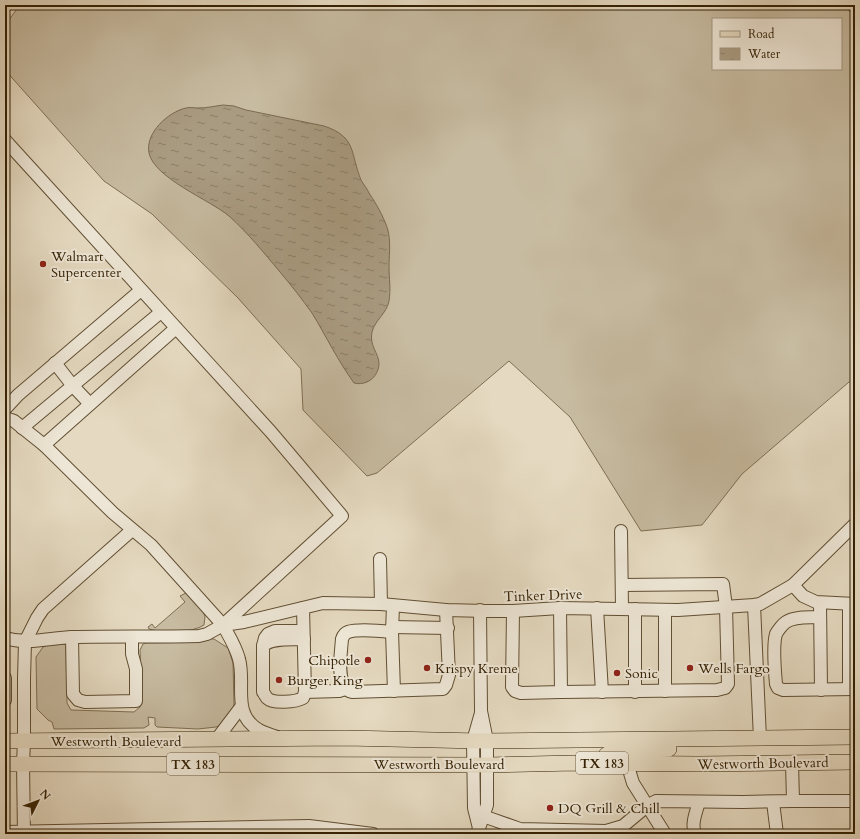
<svg xmlns="http://www.w3.org/2000/svg" width="860" height="839" viewBox="0 0 860 839" font-family="Cardo,serif">
  <defs>
    <pattern id="water-ripples" width="26" height="14" patternUnits="userSpaceOnUse"><rect width="26" height="14" fill="#a99b81"/><path d="M2 4q2-2 4 0t4 0M15 11q2-2 4 0t4 0" fill="none" stroke="#8a7e67"/></pattern>
  </defs>
  <rect width="100%" height="100%" fill="#e5dac1"/>
  <filter id="stains"><feTurbulence type="fractalNoise" baseFrequency=".005" numOctaves="4"/><feColorMatrix values="0 0 0 0 .2 0 0 0 0 .09 0 0 0 0 .02 0 0 0 .5 -.17"/></filter>
  <radialGradient id="worn" r=".72"><stop offset=".6" stop-color="#630" stop-opacity="0"/><stop offset="1" stop-color="#630" stop-opacity=".3"/></radialGradient>
  <g fill="#c7bba1" stroke="#7e6e52" fill-rule="evenodd">
    <path d="M20,5h835v374l-6,3 -107,92 -40,51 -61,6 -71,-114 -61,-56 -132,112 -10,3 -64,-66 -2,-41 -63,-71 -86,-84 -48,-33 -99,-111v-45zM713,19h128v50h-128z"/>
    <path d="M186,593l18,20 1,4 -1,8c-11,8 -43,8 -55,4l-1,-2 4,-3 3,4 30,-26 -5,-6z"/>
    <polygon points="207,639 214,639 228,648 233,663 234,705 230,716 221,725 216,727 198,729 157,727 155,725 155,718 148,717 149,725 144,728 54,729 52,722 48,720 37,709 36,657 43,647 48,645 66,644 67,703 71,710 134,712 140,707 142,702 140,650 143,644 146,643 198,642"/>
  </g>
  <path fill="url(#water-ripples)" stroke="#7b6a4f" d="M223,105l11,1 12,4 78,16c33,11 26,27 37,54 2,4 6,8 8,13 6,9 12,19 16,29 7,15 4,29 4,45 0,11 2,22 0,34 -2,12 -14,19 -17,31 -3,14 7,21 7,32 -1,14 -13,22 -25,19 -16,-22 -28,-47 -42,-70 -10,-14 -21,-28 -32,-41 -16,-19 -32,-39 -51,-56 -19,-16 -75,-38 -80,-63 -4,-20 19,-41 37,-45 4,-1 8,0 12,0 9,0 17,-2 25,-3z"/>
  <g fill="none" stroke-linecap="round" stroke-linejoin="round">
    <defs>
      <g id="minor">
        <polyline points="853,5 855,7"/>
        <path d="M5,140l266,292 71,84 -119,109 -16,9 -8,2c-42,1 -85,0 -127,1 -23,1 -44,8 -67,1"/>
        <polyline points="55,363 73,386 90,404"/>
        <polyline points="5,409 18,395 141,290"/>
        <path d="M5,418l9,3 30,24 69,68 38,32 72,80c6,11 13,22 16,34 7,25 -8,55 20,71 6,3 12,5 18,7"/>
        <polyline points="22,428 161,312"/>
        <polyline points="44,445 176,328"/>
        <polyline points="621,531 622,609"/>
        <polyline points="380,559 381,604"/>
        <polyline points="793,585 803,596 816,602 855,604"/>
        <polyline points="820,603 821,690"/>
        <polyline points="849,604 849,689"/>
        <polyline points="754,605 760,739"/>
        <path d="M393,606l-1,26c-10,-1 -35,-3 -44,0 -3,1 -5,4 -6,7 -1,14 -7,49 10,53l91,-3 3,-4 3,-10 -3,-65"/>
        <path d="M303,608l2,84 -2,6c-7,4 -30,6 -36,0 -1,-1 -3,-5 -4,-6v-46l2,-8 3,-4 7,-3h28"/>
        <polyline points="597,608 602,692"/>
        <polyline points="665,610 665,691"/>
        <polyline points="513,611 512,687 515,691 521,693 561,692 560,608"/>
        <path d="M820,617c-10,1 -25,-1 -34,5 -3,2 -8,8 -10,12 -3,10 -1,39 0,50l2,4 5,2 72,-1"/>
        <polyline points="223,625 244,622 323,603 381,604 446,610 486,611 513,611 560,608 678,610 754,605 760,604 793,585 855,524"/>
        <polyline points="392,627 448,628"/>
        <polyline points="392,632 394,691"/>
        <polyline points="72,637 73,694 78,700 85,702 136,701 136,669 132,654 132,637"/>
        <path d="M263,646c9,-9 29,-6 41,-7"/>
        <polyline points="5,678 5,700"/>
        <polyline points="305,692 339,691 345,689"/>
        <polyline points="561,692 717,690 725,688 728,684 726,607 723,584 622,585"/>
        <polyline points="635,692 635,609"/>
        <polyline points="216,740 241,707"/>
        <polyline points="627,763 633,783 665,834"/>
        <polyline points="793,801 855,801"/>
        <polyline points="773,802 777,834"/>
        <polyline points="483,816 520,829 606,831 623,826 647,806 656,801 743,802 793,801 792,762"/>
        <polyline points="479,828 474,808 473,741 481,713"/>
        <polyline points="5,832 309,826 373,834"/>
        <polyline points="24,834 23,764 24,741 24,679 25,642 37,618 43,609 132,530"/>
        <polyline points="477,834 487,805 487,741 481,711 480,610"/>
        <path d="M695,834c-4,-10 1,-22 4,-32"/>
      </g>
      <g id="major">
        <polyline points="5,741 346,738 479,741 855,737"/>
        <polyline points="604,763 606,755 611,752 669,749"/>
        <polyline points="5,764 487,765 575,763 698,764 855,762"/>
      </g>
    </defs>
    <use href="#minor" stroke="#614f33" stroke-width="14"/>
    <use href="#major" stroke="#352104" stroke-width="16"/>
    <use href="#minor" stroke="#eee7d7" stroke-width="12"/>
    <use href="#major" stroke="#e5dac1" stroke-width="15"/>
  </g>
  <g fill="#8f2418" stroke="#eee7d7" stroke-width="1.5">
    <circle cx="43" cy="264" r="4"/>
    <circle cx="368" cy="660" r="4"/>
    <circle cx="427" cy="668" r="4"/>
    <circle cx="690" cy="668" r="4"/>
    <circle cx="617" cy="673" r="4"/>
    <circle cx="279" cy="680" r="4"/>
    <circle cx="550" cy="808" r="4"/>
  </g>
  <g text-anchor="middle" stroke-width="4" stroke-linejoin="round" paint-order="stroke">
    <g fill="#eee7d7" stroke="#6c5c43" stroke-width="1">
      <rect x="576" y="752" width="52" height="22" rx="3"/>
      <rect x="167" y="753" width="52" height="22" rx="3"/>
    </g>
    <g font-size="13" font-weight="bold" fill="#352104">
      <text x="602" y="768">TX 183</text>
      <text x="193" y="769">TX 183</text>
    </g>
    <g font-size="14" fill="#352104" stroke="#eee7d7" text-anchor="start">
      <text x="51" y="261">Walmart<tspan x="51" dy="16">Supercenter</tspan></text>
      <text x="360" y="665" text-anchor="end">Chipotle</text>
      <text x="435" y="673">Krispy Kreme</text>
      <text x="698" y="673">Wells Fargo</text>
      <text x="625" y="678">Sonic</text>
      <text x="287" y="685">Burger King</text>
      <text x="558" y="813">DQ Grill &amp; Chill</text>
    </g>
    <g font-size="14" fill="#352104" stroke="#eee7d7">
      <text transform="translate(543 595) rotate(-2)" y="5">Tinker Drive</text>
      <text x="116" y="746">Westworth Boulevard</text>
      <text transform="translate(763 763) rotate(-1)" y="5">Westworth Boulevard</text>
      <text x="439" y="769">Westworth Boulevard</text>
    </g>
  </g>
  <rect width="860" height="839" fill="none" stroke="#e5dac1" stroke-width="20"/>
  <rect x="6" y="6" width="848" height="827" fill="none" stroke="#352104" stroke-width="2"/>
  <rect x="10" y="10" width="840" height="819" fill="none" stroke="#352104"/>
  <rect x="712" y="18" width="130" height="52" fill="#eee7d7" stroke="#a49883"/>
  <rect x="720" y="31" width="20" height="6" fill="#e5dac1" stroke="#a49883"/>
  <text x="748" y="38" font-size="12" fill="#352104">Road</text>
  <rect x="720" y="48" width="20" height="12" fill="url(#water-ripples)" stroke="#a49883"/>
  <text x="748" y="58" font-size="12" fill="#352104">Water</text>
  <g transform="translate(38 801) rotate(48)" stroke="#eee7d7" stroke-width="3" paint-order="stroke">
  <path d="M0-3L7 15L0 10L-7 15Z" fill="#352104"/>
  <text y="-6" font-size="11" font-weight="bold" text-anchor="middle" fill="#352104">N</text>
  </g>
  <rect width="100%" height="100%" filter="url(#stains)"/>
  <rect width="100%" height="100%" fill="url(#worn)"/>
</svg>
